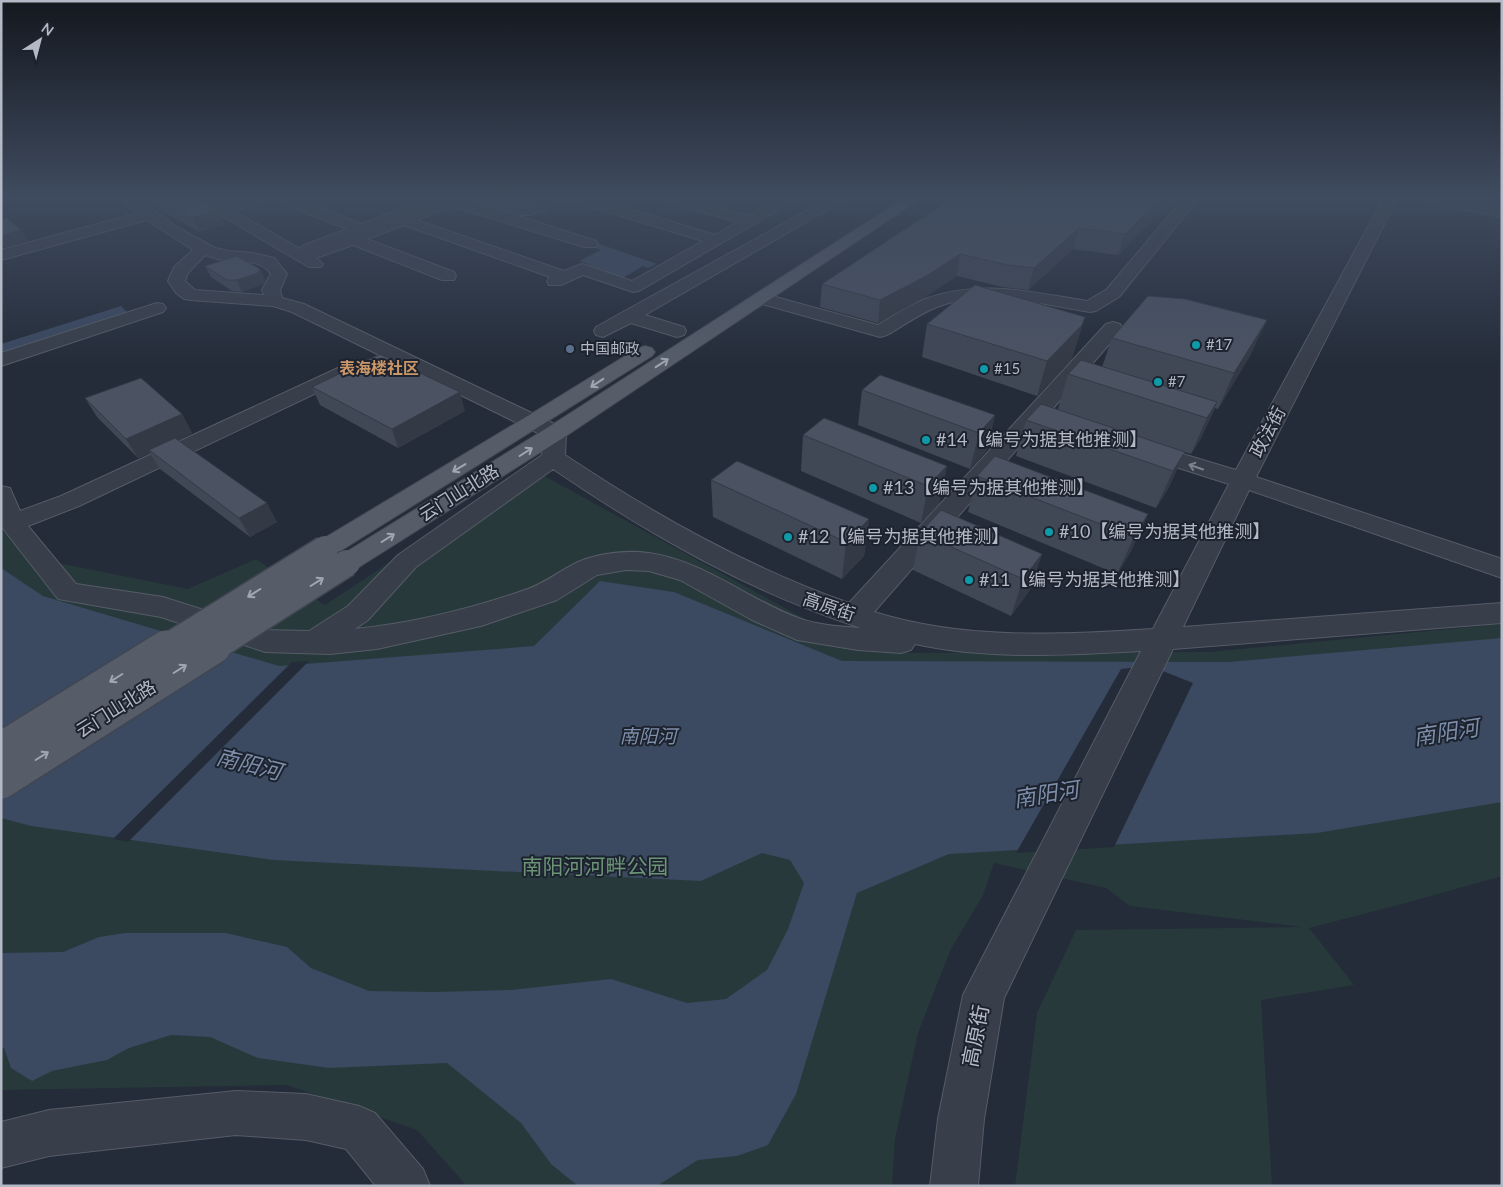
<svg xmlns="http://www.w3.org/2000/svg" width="1503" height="1187" viewBox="0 0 1503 1187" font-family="Lato,'Noto Sans SC',sans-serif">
  <rect width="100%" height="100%" fill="#242c39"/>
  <polygon fill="#27393b" points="528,467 816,625 881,653 1210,652 1502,624 1502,876 1406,903 1309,928 1354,985 1261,1000 1272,1186 1015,1186 1037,1013 1076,930 1303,927 1130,906 1106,888 994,863 983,895 950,951 918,1033 895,1139 892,1186 467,1186 417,1130 287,1085 1,1090 1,530 38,559 188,589 256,559 325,605 518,478"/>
  <g fill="#3b4961">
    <polygon points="447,199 548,199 513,214 657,264 648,268 643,266 623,278 579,261 601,250 471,203"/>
    <polygon points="121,306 129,314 1,356 1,344"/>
    <polygon points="1,568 43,596 279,666 534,646 600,581 674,592 842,661 1228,662 1502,638 1502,802 1317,833 949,854 857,893 796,1094 768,1145 737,1156 698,1160 657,1186 578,1186 551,1164 521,1123 447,1063 329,1068 258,1058 210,1037 171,1035 129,1048 107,1060 52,1071 32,1081 11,1068 4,1048 1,1049 1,953 63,952 99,937 125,933 226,933 287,947 311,968 369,991 434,992 511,990 611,979 687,1003 726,999 767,970 788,929 804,883 790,860 762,853 701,881 273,860 31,826 1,818"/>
  </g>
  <g fill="#242c39">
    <polygon points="309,661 128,842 113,839 292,662"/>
    <polygon points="1150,666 1193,683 1114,847 1016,853 1121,669"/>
  </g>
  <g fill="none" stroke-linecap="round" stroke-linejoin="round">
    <defs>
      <g id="minor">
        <path d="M121,199h17l40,29 37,20 14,3 24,2 21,5 13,16 -7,16 2,8 22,6 259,124 3,5 -1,22c90,60 182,112 284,148l257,-279 7,-2 7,2 2,4 -2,4 -246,280c89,28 187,23 279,17l76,-145 -91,-29 -3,-5 3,-5 8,-2 90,27 147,-271h14l-141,278 246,82v19l-253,-88 -66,137 319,-24v20l-329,26 -169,349 -20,121 -6,67h-48l8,-67 25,-124 178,-344c-74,4 -153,9 -226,-7l-4,6 -10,3 -43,-3 -61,-10 -45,-20 -72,-40 -31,-9 -23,-1 -29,5 -40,25 -76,26 -104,23 -47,5 -65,-2 -104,-35 -103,-18 -57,-73v-40l9,2 10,23 41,-15 277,-128 7,-2 7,2 3,4 -3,4 -273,130 -51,20 48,58 87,13 103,33 43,1 39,-25 50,-51 144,-100 2,-19 -252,-124 -19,-6 -83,-6 -6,-1 -8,-6 -8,-12 6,-14 19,-17 -46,-30 -146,40v-10l137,-37zM205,255c8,3 16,5 24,6 16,2 32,-2 42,13l-9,16 2,5 -69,-5 -10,-9 3,-8zM553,469c97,66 197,123 308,159 -19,-1 -42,-3 -60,-9 -53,-19 -96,-58 -152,-66 -22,-3 -51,0 -71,9 -19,9 -34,22 -53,28 -55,19 -112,33 -170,39l13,-9 48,-53z"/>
        <polygon points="193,199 212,199 223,205 241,199 264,199 262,202 234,211 300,249 302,246 347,229 280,202 278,199 299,199 361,224 428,199 465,199 596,241 598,244 596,247 584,247 452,206 417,220 564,271 582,264 632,281 703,241 575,202 573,199 597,199 715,235 738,222 668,202 666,199 690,199 749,216 779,199 797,199 639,291 633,292 583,275 561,285 549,285 547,281 550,277 404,225 367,239 454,272 456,276 454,280 442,280 353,245 316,258 323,264 321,267 309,267"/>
        <polygon points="544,199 564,199 562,202 531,215 521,215 519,212 521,209"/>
        <polygon points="828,199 846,199 645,315 684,327 686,331 684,335 677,337 631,323 603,337 596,335 594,331 596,327 623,312"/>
        <path d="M1183,199h15l-79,98 -23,14 -6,1c-49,-8 -104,-24 -153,-5 -18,7 -34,19 -50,28l-7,2 -125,-35 -3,-4 3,-4 6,-1 117,32c15,-9 30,-19 47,-26 53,-20 108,-7 162,2l20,-12z"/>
        <polygon points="1420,199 1452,199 1502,209 1502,217 1427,203"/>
        <polygon points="157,303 163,304 166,308 163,312 1,366 1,353"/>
        <polygon points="236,1091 306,1094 359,1106 375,1113 423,1169 430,1186 376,1186 346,1149 306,1140 236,1135 49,1156 1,1168 1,1122 49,1110"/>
      </g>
      <g id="major">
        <polygon points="903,199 920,199 563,438 356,569 347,572 338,569 334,563 338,557 547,428"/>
        <polygon points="645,346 652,348 655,352 652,356 334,555 325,558 316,555 312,549 316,543 526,417 638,348"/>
      </g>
    </defs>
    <use href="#minor" stroke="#565c67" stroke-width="2"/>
    <use href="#major" stroke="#414752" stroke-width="2"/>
    <use href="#minor" fill="#383e4a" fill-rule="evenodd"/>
    <use href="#major" fill="#565d69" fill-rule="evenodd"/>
    <defs>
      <g id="major-bridge-far1">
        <polyline points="164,649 325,549"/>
        <polyline points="212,649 347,563"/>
      </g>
      <g id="major-bridge">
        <polyline points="1,749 166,647"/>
        <polyline points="1,782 214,647"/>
      </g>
    </defs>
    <use href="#major-bridge-far1" stroke="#414752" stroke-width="29" stroke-linecap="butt"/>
    <use href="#major-bridge" stroke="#414752" stroke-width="36" stroke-linecap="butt"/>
    <use href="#major-bridge-far1" stroke="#565d69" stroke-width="26"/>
    <use href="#major-bridge" stroke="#565d69" stroke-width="33"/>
  </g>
  <g fill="#404755">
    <polygon points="142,199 196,199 217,210 224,225 199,232"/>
    <polygon points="951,199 1173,199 1118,255 1073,249 1028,290 1003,287 957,276 925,297 878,323 820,307 822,284"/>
    <polygon points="205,266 260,269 265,280 263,284 242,292 232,291 211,277"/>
    <polygon points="927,324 1072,359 1037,396 922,357"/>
    <polygon points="1112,338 1251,354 1218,409 1215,408 1201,438 1191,454 1185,452 1168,489 1156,508 1016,456 1026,420 1058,409 1068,374 1102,367"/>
    <polygon points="312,387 465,411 398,448 320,405"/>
    <polygon points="862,390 995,415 986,451 970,469 858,425"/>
    <polygon points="85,398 182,414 192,433 178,440 277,522 250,537 160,469 150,453 138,458 97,417"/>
    <polygon points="803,435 947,466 939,503 921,523 801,471"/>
    <polygon points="977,476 1148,514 1131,551 1117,574 968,512"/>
    <polygon points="711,480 869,519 864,556 842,579 713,517"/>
    <polygon points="920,533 1042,554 1029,591 1011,616 913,570"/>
  </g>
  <g fill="#343a45">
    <polygon points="1160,199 1173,199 1118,255 1125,234"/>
    <polygon points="217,210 224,225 199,232 192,218"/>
    <polygon points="1079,228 1073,249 1028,290 1034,268"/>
    <polygon points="21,230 28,241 1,248 1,236"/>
    <polygon points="960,254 957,276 925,297 878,323 880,300"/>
    <polygon points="260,269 265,280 263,284 242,292 237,280"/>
    <polygon points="1085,317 1072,359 1037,396 1047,361"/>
    <polygon points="1267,320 1251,354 1218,409 1234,373"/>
    <polygon points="460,392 465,411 398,448 392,429"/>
    <polygon points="1217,402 1201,438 1191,454 1207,418"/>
    <polygon points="182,414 192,433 151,452 149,450 150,453 138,458 126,439"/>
    <polygon points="995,415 986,451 970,469 979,433"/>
    <polygon points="1185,452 1168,489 1156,508 1173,471"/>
    <polygon points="947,466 939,503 921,523 928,486"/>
    <polygon points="267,503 277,522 250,537 239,518"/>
    <polygon points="1148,514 1131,551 1117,574 1134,537"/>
    <polygon points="869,519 864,556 842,579 846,542"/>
    <polygon points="1042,554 1029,591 1011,616 1023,579"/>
  </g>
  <g fill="#4b5363" stroke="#343a45">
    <polygon points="160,199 196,199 217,210 192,218"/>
    <polygon points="951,199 1160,199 1125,234 1079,228 1034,268 1008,265 960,254 928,275 880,300 822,284"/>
    <polygon points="7,218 21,230 1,236 1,220"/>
    <polygon points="237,256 260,269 258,273 237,280 227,280 205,266"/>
    <polygon points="975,285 1085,317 1082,325 1047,361 927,324"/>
    <polygon points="1148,296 1185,299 1267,320 1234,373 1112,338"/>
    <polygon points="380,354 460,392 392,429 312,387"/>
    <polygon points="1081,360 1217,402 1207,418 1068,374"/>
    <polygon points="880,375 995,415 979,433 862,390"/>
    <polygon points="141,378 182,414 126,439 85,398"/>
    <polygon points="1041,404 1185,452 1173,471 1026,420"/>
    <polygon points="824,418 947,466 928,486 803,435"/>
    <polygon points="175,438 267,503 239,518 149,450"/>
    <polygon points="995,456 1148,514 1134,537 977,476"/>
    <polygon points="737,461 869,519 846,542 711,480"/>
    <polygon points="941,510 1042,554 1023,579 920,533"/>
  </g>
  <defs><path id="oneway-shaft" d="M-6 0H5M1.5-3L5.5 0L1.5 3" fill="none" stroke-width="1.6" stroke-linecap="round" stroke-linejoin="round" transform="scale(1.25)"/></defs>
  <g stroke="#a0a7b3">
    <use href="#oneway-shaft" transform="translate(662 363) rotate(-33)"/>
    <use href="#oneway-shaft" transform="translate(597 383) rotate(147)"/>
    <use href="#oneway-shaft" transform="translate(526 452) rotate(-32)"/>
    <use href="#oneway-shaft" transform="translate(459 468) rotate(149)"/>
    <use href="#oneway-shaft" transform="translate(388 538) rotate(-32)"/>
    <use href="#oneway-shaft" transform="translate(317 582) rotate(-32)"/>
    <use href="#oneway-shaft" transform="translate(254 593) rotate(148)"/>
    <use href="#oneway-shaft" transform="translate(180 669) rotate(-32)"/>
    <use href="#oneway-shaft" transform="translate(116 678) rotate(148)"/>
    <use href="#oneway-shaft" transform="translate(42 756) rotate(-32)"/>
  </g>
  <use stroke="#7c828e" href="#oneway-shaft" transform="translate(1196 467) rotate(-161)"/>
  <linearGradient id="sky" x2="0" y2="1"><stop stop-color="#14181f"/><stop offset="0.54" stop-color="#3f4b5f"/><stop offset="1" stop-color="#3f4b5f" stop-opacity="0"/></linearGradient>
  <rect width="1503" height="366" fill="url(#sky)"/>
  <g fill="#0f9aa8" stroke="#1d232e" stroke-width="2">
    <circle cx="1196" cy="345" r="5"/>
    <circle cx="984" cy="369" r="5"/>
    <circle cx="1158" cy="382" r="5"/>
    <circle cx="926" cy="440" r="5"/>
    <circle cx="873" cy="488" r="5"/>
    <circle cx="1049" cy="532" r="5"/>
    <circle cx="788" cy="537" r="5"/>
    <circle cx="969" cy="580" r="5"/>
  </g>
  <circle fill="#5c6f8a" stroke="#1d232e" stroke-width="2" cx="570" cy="349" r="5"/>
  <g text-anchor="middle" stroke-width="4" stroke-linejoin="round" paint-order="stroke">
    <g font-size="15" fill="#b3b9c5" stroke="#1d232e" text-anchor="start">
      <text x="1206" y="350">#17</text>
      <text x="580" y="354">中国邮政</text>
      <text x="994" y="374">#15</text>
      <text x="1168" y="387">#7</text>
    </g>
    <g font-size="16" font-weight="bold" fill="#cb9769" stroke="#1d232e">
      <text x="379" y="374">表海楼社区</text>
    </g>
    <g font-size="18" fill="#b3b9c5" stroke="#1d232e">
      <text transform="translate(1268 432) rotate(-62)" y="6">政法街</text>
      <text transform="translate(459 493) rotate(-32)" y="6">云门山北路</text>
      <text transform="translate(829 607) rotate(19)" y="6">高原街</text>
      <text transform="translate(116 709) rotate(-32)" y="6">云门山北路</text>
    </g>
    <g font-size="18" fill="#b3b9c5" stroke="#1d232e" text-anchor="start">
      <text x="936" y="446">#14【编号为据其他推测】</text>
      <text x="883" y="494">#13【编号为据其他推测】</text>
      <text x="1059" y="538">#10【编号为据其他推测】</text>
      <text x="798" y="543">#12【编号为据其他推测】</text>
      <text x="979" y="586">#11【编号为据其他推测】</text>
    </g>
    <g font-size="19" font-style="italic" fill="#7d8eaa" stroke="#1d232e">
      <text x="648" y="743">南阳河</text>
    </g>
    <g font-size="21" fill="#6c9477" stroke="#1d232e">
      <text x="595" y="874">南阳河河畔公园</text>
    </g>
    <g font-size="21" fill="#b3b9c5" stroke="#1d232e">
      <text transform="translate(976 1036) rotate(-79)" y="7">高原街</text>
    </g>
    <g font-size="22" font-style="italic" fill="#7d8eaa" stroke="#1d232e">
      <text transform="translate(1446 732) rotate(-9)" y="8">南阳河</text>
      <text transform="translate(249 764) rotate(14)" y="8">南阳河</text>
      <text transform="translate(1046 794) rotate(-9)" y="8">南阳河</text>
    </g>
  </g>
  <rect width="1503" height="1187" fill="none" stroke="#b3b9c5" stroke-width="5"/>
  <g transform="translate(40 40) rotate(36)" stroke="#1d232e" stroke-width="4" paint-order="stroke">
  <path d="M0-4L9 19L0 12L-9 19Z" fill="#b3b9c5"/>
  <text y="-8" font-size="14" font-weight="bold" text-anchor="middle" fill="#b3b9c5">N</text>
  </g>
</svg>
